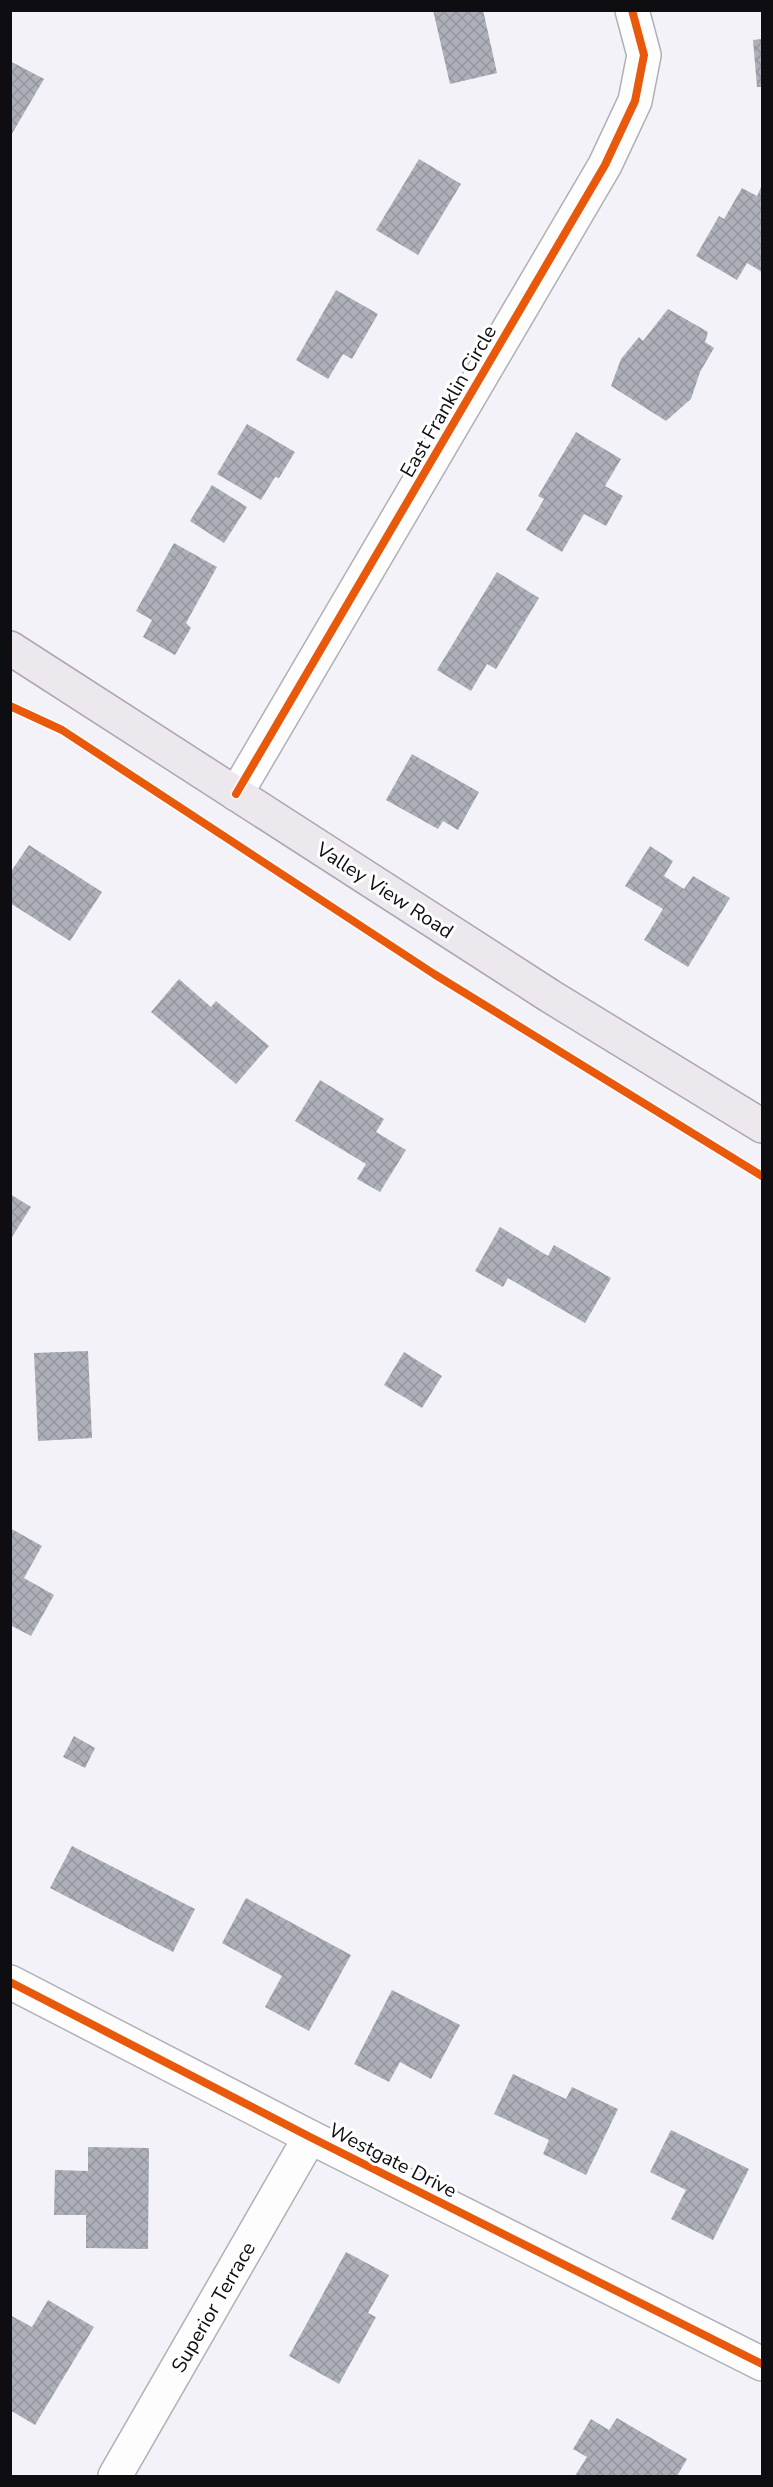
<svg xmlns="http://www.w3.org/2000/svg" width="773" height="2487" viewBox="0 0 773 2487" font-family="'Nunito Sans',sans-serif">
  <defs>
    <pattern id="building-cross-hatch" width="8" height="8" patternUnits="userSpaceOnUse" patternTransform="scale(1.5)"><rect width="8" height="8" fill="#adb0b9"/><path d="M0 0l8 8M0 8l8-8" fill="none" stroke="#94969e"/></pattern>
  </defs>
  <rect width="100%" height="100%" fill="#f3f2f9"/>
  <g fill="url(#building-cross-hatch)">
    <polygon points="433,10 483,10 497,73 450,84"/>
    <polygon points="762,39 762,87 757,87 753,40"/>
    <polygon points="10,61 44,79 10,137"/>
    <polygon points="419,159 461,184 418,255 376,230"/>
    <polygon points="762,185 762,272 747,263 737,280 696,256 719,216 724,219 742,188 757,196"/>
    <polygon points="336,290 378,314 352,359 343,354 328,379 296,360"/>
    <polygon points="668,309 708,332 705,342 714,348 700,372 691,399 666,421 611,386 621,359 639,337 643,341"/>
    <polygon points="247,424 295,452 279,478 275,477 261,500 217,474"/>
    <polygon points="576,432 621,459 605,486 623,496 606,526 584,514 562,552 526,530 544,499 538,496"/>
    <polygon points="212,485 247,507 224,543 190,521"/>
    <polygon points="174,543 217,567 186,623 191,628 175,655 143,637 152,620 136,611"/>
    <polygon points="497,572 539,598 496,669 487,664 471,691 437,670"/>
    <polygon points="412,754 479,792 458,830 443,821 438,829 386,800"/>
    <polygon points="29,845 102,892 70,941 10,903 10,873"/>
    <polygon points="650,846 673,861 664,876 684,889 693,876 730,898 688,967 644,940 663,909 625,886"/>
    <polygon points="179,979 211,1007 216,1001 269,1046 236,1084 151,1012"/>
    <polygon points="320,1080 384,1119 376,1132 406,1150 380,1192 357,1179 366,1164 295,1121"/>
    <polygon points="10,1194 31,1207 10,1240"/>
    <polygon points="500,1227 548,1256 554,1245 611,1278 585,1323 508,1278 503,1287 475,1271"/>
    <polygon points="88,1351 92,1438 38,1441 34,1353"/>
    <polygon points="404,1352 442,1376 422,1408 384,1385"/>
    <polygon points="10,1528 42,1546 24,1578 54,1595 31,1636 10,1625"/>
    <polygon points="74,1736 95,1748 85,1768 63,1757"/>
    <polygon points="72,1846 195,1909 173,1952 50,1888"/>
    <polygon points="246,1898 351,1955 309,2031 265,2007 282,1976 222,1943"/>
    <polygon points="392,1990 460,2025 431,2079 400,2062 389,2082 354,2064"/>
    <polygon points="513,2074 566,2099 572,2087 618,2109 586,2175 543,2154 549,2140 494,2114"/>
    <polygon points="671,2130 749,2169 713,2240 671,2219 686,2190 650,2172"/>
    <polygon points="88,2147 149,2148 148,2249 86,2248 86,2215 54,2215 55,2170 88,2171"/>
    <polygon points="346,2252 389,2275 368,2313 376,2317 339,2384 289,2356"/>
    <polygon points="48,2300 94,2327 35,2425 10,2410 10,2315 32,2327"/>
    <polygon points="617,2418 687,2459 677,2476 575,2476 587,2457 573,2449 591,2419 609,2430"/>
  </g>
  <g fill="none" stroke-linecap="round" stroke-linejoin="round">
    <defs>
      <g id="minor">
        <polyline points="236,794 605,165 635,101 644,55 632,10"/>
        <polyline points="10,1982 310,2137 762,2364"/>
        <polyline points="115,2476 310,2137"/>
      </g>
      <polyline id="major" points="10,648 550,996 762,1126"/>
    </defs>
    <use href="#minor" stroke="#b0b0b5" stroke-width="36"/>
    <use href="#major" stroke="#afa5b2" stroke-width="36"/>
    <use href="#minor" stroke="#fdfdfe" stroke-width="33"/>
    <use href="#major" stroke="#ece8ed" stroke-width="33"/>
    <defs>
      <g id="cycleway">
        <polyline points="10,706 62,730 434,974 762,1176"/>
        <polyline points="236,794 605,165 635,101 644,55 632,10"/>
        <polyline points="10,1982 310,2137 762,2364"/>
      </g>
    </defs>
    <use href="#cycleway" stroke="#fefefe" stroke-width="11"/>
    <use href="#cycleway" stroke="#e8590c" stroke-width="8"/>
  </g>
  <g text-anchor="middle" stroke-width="6" stroke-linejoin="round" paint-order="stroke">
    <g font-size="20" fill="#0e0d11" stroke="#fefefe">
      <text transform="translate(448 401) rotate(-60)" y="7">East Franklin Circle</text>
      <text transform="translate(385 890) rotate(33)" y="7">Valley View Road</text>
      <text transform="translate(393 2160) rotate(27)" y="7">Westgate Drive</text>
      <text transform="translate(213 2307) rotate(-60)" y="7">Superior Terrace</text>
    </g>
  </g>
  <rect width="773" height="2487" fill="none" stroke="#0e0d11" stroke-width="24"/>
</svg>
